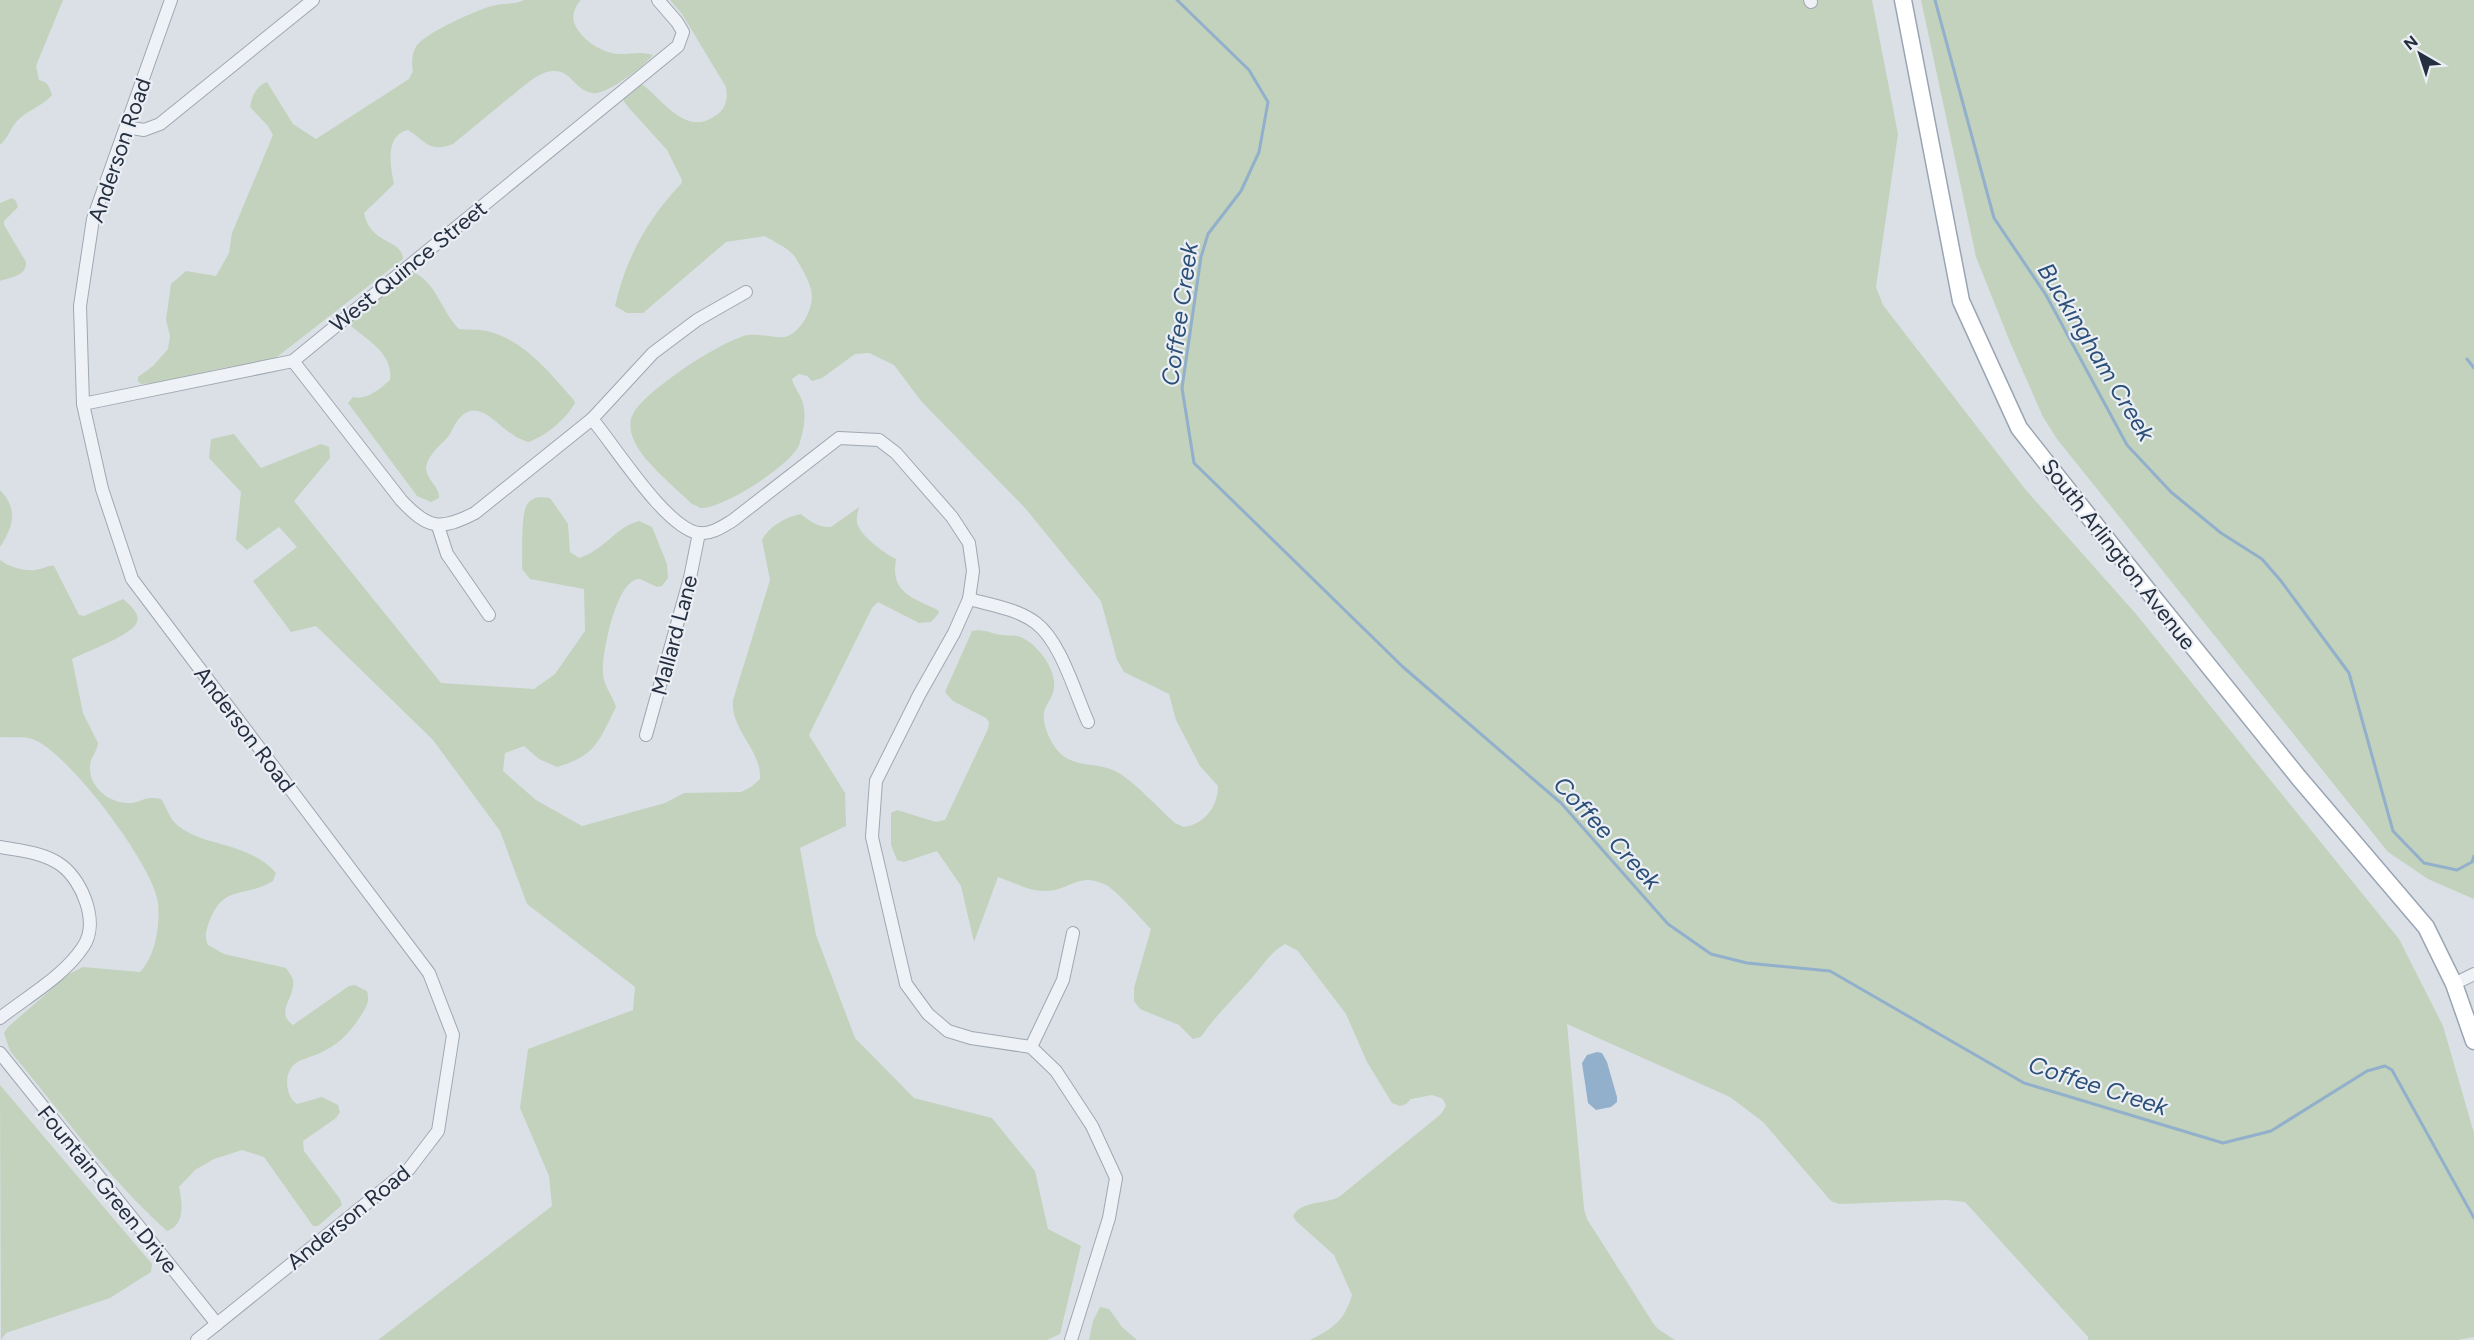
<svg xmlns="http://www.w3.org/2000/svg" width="2474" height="1340" viewBox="0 0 2474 1340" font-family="Figtree,sans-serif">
  <rect width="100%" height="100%" fill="#dbe0e7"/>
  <g fill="#c2d2bc">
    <path d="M0,0h63l-27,66 3,14c9,2 10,6 13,15 -10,12 -25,15 -35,26 -7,8 -9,17 -17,24z"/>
    <path d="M524,0h57c-6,6 -10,17 -6,25 8,16 28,29 46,29 12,0 19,-3 32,1 -9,11 -47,41 -61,38 -21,-4 -21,-29 -48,-20 -13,5 -23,16 -34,24 -19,16 -38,31 -57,47 -24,9 -26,-2 -45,-14 -23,5 -18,35 -14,54l-30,29c6,32 39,26 39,46l-130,101 -50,8 -69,15 -13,1 -3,-3v-4l15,-11 15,-17 2,-13 -4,-16 5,-36 15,-13 30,5 13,-23 3,-20 41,-98 -5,-9 -18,-19c2,-11 6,-21 17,-25l26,42 23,15 93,-60 4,-8c-2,-8 -1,-19 4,-26 11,-13 59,-35 75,-39 10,-3 23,-1 32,-6z"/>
    <path d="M670,0h1202l26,134 -22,153 7,18 142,184 111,125 263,325 44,87 31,107v204l-17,3h-369v-3l-123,-135 -19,-2 -107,4 -8,-3 -68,-79 -33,-25 -163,-73 17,185 3,10 66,104 5,6 17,11h-365c24,-12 34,-19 42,-45l-18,-40 -38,-34 -3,-5c7,-15 33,-12 46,-19l102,-83 5,-8 -3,-7 -11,-4 -21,4 -5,5 -6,2 -8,-3 -25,-41 -21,-48 -48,-63 -13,-7c-16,9 -23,23 -35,36 -17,19 -35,36 -49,57l-8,2 -14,-14 -39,-16 -6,-8v-13l17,-59c-10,-10 -35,-40 -47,-45 -26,-12 -36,7 -57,7 -17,1 -34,-9 -49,-14l-24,65 -13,-56 -24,-35 -33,11 -7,-2 -6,-15v-32l6,-3 39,12 9,-2 43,-91 1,-7 -3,-4 -33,-17 -8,-9 27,-61c12,-3 19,3 31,4 4,1 9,0 14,1 18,4 40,33 37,52 -1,10 -9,17 -10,25 -2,13 8,33 17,41 15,14 39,8 56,18 18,10 42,37 58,51l9,4c21,-3 34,-21 34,-41l-18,-20 -24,-46 -7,-26 -45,-22 -7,-12 -16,-59 -76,-93 -104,-107 -27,-36 -25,-12 -14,1 -33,24 -10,3 -5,-5 -8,-2 -7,5c2,7 5,11 8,17 8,14 4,35 -1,49 -8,20 -77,65 -99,63 -1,-1 -7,-4 -8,-4 -20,-20 -55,-46 -61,-72 -1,-6 -1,-13 2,-18 13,-24 84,-70 111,-78 14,-4 36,4 44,0 15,-7 27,-30 23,-46 -2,-10 -11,-25 -16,-33 -6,-9 -21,-15 -30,-21l-39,6 -83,71h-16l-12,-7c10,-46 33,-88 66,-122l1,-4 -15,-30 -38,-42 -6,-8 1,-5 14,-10h5c20,15 43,52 72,31 11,-7 13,-16 11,-29l-44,-73z"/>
    <polygon points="1921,0 2474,0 2474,899 2428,879 2388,852 2057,439 2043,417 2010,342 1976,257"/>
    <path d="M12,198l4,3 2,6 -14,14v4l22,37c1,14 -15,15 -26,19v-78z"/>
    <path d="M413,272c24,11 28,39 46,57 9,1 19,0 28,2 37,9 62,41 86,68l2,4c-8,15 -30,34 -47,39 -5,-2 -11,-4 -16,-8 -17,-10 -35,-38 -54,-14 -5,6 -6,13 -12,19 -8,8 -20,19 -20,30 1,11 14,18 13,29l-8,4 -14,-6 -69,-93 5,-6c13,4 28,-9 37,-17 4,-27 -25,-41 -41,-56v-3l54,-45z"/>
    <path d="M234,434l27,34 60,-24 8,3 1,11 -36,43 147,182 93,6 21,-15 30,-43 -1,-42 -54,-10 -8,-10c1,-14 -2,-57 6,-66 6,-7 14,-6 22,-5l18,26 2,28 9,6c26,-8 35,-30 60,-37l13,6 15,37 1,14 -6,8 -5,1 -17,-8c-24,-1 -38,75 -37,94 0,12 10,23 13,34 -18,35 -19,48 -59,60l-18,-8 -15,-13 -19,7 -2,18 33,29 46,26 83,-23 19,-10 57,-1 10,-5 9,-8c2,-29 -30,-49 -27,-79l37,-120 -8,-40c7,-14 24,-23 39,-26 8,7 19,14 30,13l28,-20c-1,5 -3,10 -2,15 2,13 27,31 39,37 -6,34 16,38 42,51l1,3 -8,9 -12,1 -41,-21 -6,6 -63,127 36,58 1,33 -46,22 16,87 39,103 59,60 78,20 43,53 13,58 33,17 -21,88 -13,6h-669l174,-134 -3,-30 -29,-68 8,-59 105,-39 2,-23 -108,-83 -27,-73 -67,-91 -117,-114 -25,6 -38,-51 44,-34 -18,-20 -32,23 -11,-10 5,-48 -32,-34 2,-19z"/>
    <path d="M0,490c18,19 14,36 0,57z"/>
    <path d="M0,560c9,7 28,13 40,9 6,-1 8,-4 14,-3l25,49 5,1 39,-17c7,6 17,14 14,23 -4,13 -52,30 -65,37l11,54 15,30c-1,10 -9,15 -8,26 0,19 21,35 39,34 13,0 15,-8 32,-4 5,7 8,18 14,24 24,24 74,18 101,50l-3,8c-30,18 -49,2 -64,41 -3,9 -5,15 -1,23l16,9 62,14c2,3 6,8 7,12 3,18 -19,31 0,45l56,-39 6,-1 12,6c3,11 -1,17 -7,26 -12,18 -22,28 -42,37 -7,3 -16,5 -22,9 -13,9 -11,33 1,41l25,-7 16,8 2,7 -4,6 -33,23 1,10 36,48 2,6 -24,21h-5l-49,-69 -22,-7 -28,9 -19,11 -16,17c3,16 7,37 -12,44 -59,-53 -106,-119 -157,-180l-6,-18 4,-6 61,-53 14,-7 57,5c16,-17 20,-46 18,-69 -3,-36 -92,-154 -126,-164 -9,-3 -22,-1 -32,-2z"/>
    <polygon points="0,1085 152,1264 151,1272 110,1298 6,1333 1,1340"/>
    <polygon points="1100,1307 1109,1309 1122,1327 1137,1340 1089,1340 1093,1321"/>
  </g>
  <polygon fill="#92b0cb" points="1597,1052 1602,1053 1607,1062 1617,1097 1617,1102 1611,1107 1596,1110 1588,1103 1582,1063 1587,1055"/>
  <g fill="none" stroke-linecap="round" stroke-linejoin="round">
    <g stroke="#92b0cb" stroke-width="3">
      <polyline points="1177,0 1249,70 1268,102 1259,152 1241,191 1208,234 1201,257 1182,388 1194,463 1403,667 1561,803 1668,924 1711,954 1747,963 1830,971 2024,1083 2223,1143 2271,1131 2367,1071 2385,1066 2392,1070 2474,1218"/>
      <polyline points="1935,0 1994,218 2046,295 2127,445 2171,492 2221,533 2262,559 2281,581 2349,673 2393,831 2424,863 2457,870 2472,862 2474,856"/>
      <polyline points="2467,359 2474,368"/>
    </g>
    <defs>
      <g id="minor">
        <polyline points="171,0 93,219 80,306 83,404 102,489 132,579 429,973 453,1035 438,1131 409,1169 197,1340"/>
        <polyline points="1810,0 1811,2"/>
        <polyline points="126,127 144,130 160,124 313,0"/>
        <path d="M293,361l108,139c27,29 39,31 74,13l117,-94c23,27 73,108 106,114 12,2 24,-6 34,-12l107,-83 40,2 17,13 56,64 17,26 4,28 -4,28 -15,34 -35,62 -43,86 -4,56 34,147 22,30 20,17 23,7 60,9 25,24 36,55 24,52 -7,40 -38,122"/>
        <polyline points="83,404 293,361 678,46 683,32 677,22 658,0"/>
        <polyline points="592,419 653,353 697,320 746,292"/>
        <polyline points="438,526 447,554 489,615"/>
        <path d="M969,599c22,6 49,10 67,24 25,19 39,70 52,99"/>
        <polyline points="646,735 690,578 699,533"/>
        <path d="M0,847c21,4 43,5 61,18 21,15 39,58 22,82 -19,29 -55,49 -83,71"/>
        <polyline points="2454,984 2474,974"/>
        <polyline points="1031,1047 1063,980 1073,933"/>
        <polyline points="0,1053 217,1324"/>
      </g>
      <polyline id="major" points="1903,0 1961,301 2019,428 2124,561 2299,778 2426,927 2454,984 2474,1041"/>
    </defs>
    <use href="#minor" stroke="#a0a7b1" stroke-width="14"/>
    <use href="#major" stroke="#9aa5b4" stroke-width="19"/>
    <use href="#minor" stroke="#eef1f5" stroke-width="12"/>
    <use href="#major" stroke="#fff" stroke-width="16"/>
  </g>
  <g text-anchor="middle" stroke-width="4.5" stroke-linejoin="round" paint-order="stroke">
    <g font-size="22" fill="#242f3f" stroke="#ebeff5">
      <text transform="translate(119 150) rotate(-71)" y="8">Anderson Road</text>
      <text transform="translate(408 266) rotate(-39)" y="8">West Quince Street</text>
      <text transform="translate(2119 554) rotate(52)" y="8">South Arlington Avenue</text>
      <text transform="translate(674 635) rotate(-75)" y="8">Mallard Lane</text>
      <text transform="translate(245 729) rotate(53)" y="8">Anderson Road</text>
      <text transform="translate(108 1189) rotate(51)" y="8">Fountain Green Drive</text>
      <text transform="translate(348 1217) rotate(-39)" y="8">Anderson Road</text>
    </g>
    <g font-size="24" font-style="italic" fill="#2b4f76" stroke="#ebeff5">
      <text transform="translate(1180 314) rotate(-82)" y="8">Coffee Creek</text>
      <text transform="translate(2096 352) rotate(59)" y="8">Buckingham Creek</text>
      <text transform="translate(1607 833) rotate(47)" y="8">Coffee Creek</text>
      <text transform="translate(2098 1086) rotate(18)" y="8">Coffee Creek</text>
    </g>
  </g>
  <g transform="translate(2420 54) rotate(321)" stroke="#ebeff5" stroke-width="4.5" paint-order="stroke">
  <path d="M0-4.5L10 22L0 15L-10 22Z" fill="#242f3f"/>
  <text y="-9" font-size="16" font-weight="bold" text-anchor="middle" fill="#242f3f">N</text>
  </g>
</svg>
